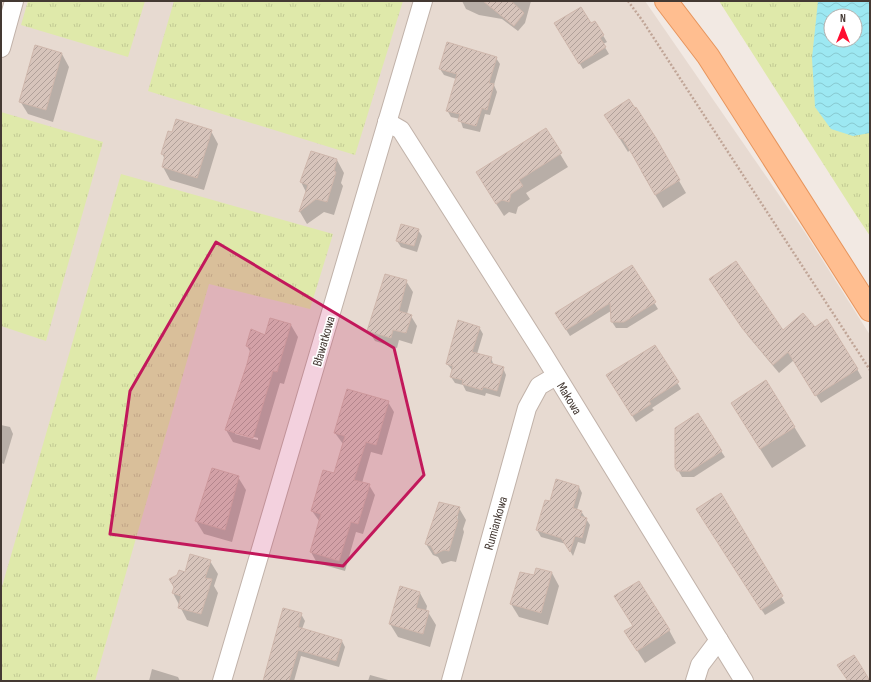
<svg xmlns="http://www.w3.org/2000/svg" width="871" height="682" viewBox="0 0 871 682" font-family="'Sofia Sans Condensed',sans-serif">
  <defs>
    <pattern id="grass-tufts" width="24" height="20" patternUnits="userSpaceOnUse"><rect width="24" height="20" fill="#dfe9aa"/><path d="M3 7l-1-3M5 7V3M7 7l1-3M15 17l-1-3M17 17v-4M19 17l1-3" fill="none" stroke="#c1c993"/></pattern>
    <pattern id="water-waves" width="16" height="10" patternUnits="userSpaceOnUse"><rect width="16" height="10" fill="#9de8f2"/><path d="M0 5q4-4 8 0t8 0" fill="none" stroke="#88c8d0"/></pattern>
    <pattern id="building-hatch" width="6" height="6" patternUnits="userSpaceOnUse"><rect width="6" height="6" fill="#d7c4bb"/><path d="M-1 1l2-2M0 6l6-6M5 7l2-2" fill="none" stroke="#b0a099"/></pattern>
  </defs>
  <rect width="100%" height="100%" fill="#f2e9e3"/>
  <polygon fill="#e7dad1" points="1,1 645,1 806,234 870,335 870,681 1,681"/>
  <g fill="url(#grass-tufts)" fill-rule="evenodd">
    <polygon points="28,1 145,1 128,57 21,25"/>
    <polygon points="174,1 403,1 355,155 148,91"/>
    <path d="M719,1h151v235l-16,-24zM831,16h24v24h-24z"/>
    <polygon points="1,112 103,142 46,341 1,326"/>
    <polygon points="121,174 333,234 310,309 209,284 95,681 1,681 1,590"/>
  </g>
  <path fill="url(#water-waves)" fill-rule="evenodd" d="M818,1h52v132l-17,3 -22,-7 -16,-22 -3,-49zM831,16h24v24h-24z"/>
  <g fill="#0003" fill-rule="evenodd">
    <polygon points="462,1 531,1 525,23 518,31 502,19 479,15 466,9"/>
    <polygon points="595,22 607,42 603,44 609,54 583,69 555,23 591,25"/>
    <polygon points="36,47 62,54 69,67 53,122 28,114 20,101"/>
    <polygon points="496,58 500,64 494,85 497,92 490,115 485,114 480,132 463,128 460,119 451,117 447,110 456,79 444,75 440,69"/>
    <polygon points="613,128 655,139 686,193 663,208 641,171 643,170 630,150 628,152"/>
    <polygon points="545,129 568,167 526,193 530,199 518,207 516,214 509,212 504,216 484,185"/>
    <polygon points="211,131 218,144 204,190 170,180 163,167 165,159 162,154 173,133"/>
    <polygon points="337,160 344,173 341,183 343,186 334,215 324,212 307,224 300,212 306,192 301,182"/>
    <polygon points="418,230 422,236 417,252 401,247 397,241"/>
    <polygon points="632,266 658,309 627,328 616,328 612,322 611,311 570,336 560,320"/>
    <polygon points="406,281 413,292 407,314 411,316 417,326 412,344 399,340 397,348 375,341 368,330"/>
    <polygon points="715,288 783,331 815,328 857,369 862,378 821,403 794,360 779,373 748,336"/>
    <path d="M291,325l7,12 -14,47 -4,-1 -20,67 -27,-8 -7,-12 25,-77 -4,-7zM235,432l23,6v2l-23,-6z"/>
    <polygon points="479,327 483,334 477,354 491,358 494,366 503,368 506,375 500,397 486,393 485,396 466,391 463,385 455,383 451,377 453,371 447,364"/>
    <polygon points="655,346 681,389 652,408 654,410 636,422 611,382"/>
    <polygon points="766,381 806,446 772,468 743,422"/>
    <polygon points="388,402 394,412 382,455 371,452 362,483 369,485 375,495 363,534 356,532 345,571 317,563 311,552 320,522 312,511 334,475 343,444 335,433"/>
    <polygon points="1,425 10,427 13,434 4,464 1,463"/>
    <polygon points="721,451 725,457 694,477 682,477 678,470"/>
    <polygon points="238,477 246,490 232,542 204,534 196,521"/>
    <polygon points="579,487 582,493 577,510 581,511 590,525 585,544 578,542 573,556 566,544 541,537 537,530 550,502"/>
    <polygon points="721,495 785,603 765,615 701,515"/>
    <path d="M459,508l7,12 -3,9 1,3 -8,30 -5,-1 -9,3 -4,-7 -5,-2 -7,-11zM456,516h2l-2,8 -2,-1z"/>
    <polygon points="210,561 218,574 214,586 218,593 208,627 187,620 173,593 186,573"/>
    <polygon points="552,573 559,586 548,625 519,617 511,604 535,577"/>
    <polygon points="420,593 427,606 426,611 428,612 436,625 430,647 398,637 390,624"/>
    <polygon points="301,614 305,621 302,629 342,641 345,647 339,667 301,656 294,681 264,681"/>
    <polygon points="669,630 676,643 645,663 633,644"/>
    <polygon points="152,669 178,677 180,681 149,681"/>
    <polygon points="370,675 392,681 368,681"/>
  </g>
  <g fill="url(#building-hatch)" stroke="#cfb7ac">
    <polygon points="483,1 511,1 524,13 514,26"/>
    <polygon points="581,7 591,23 595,21 604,35 600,38 606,47 579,64 554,23"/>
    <polygon points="447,42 497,57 489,83 494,84 487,110 482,108 476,126 458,121 460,114 446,111 457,74 439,69"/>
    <polygon points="35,45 62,53 46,110 19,102"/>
    <polygon points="629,99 635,108 636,107 656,138 680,180 655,195 632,154 622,138 620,139 604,115"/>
    <polygon points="176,119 212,130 197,178 162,167 165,155 161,154 168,131 172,132"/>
    <polygon points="546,128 562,153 519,180 523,186 511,194 509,202 502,200 496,204 476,172"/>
    <polygon points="311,151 337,159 334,171 336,172 327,202 316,199 299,212 308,185 300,182"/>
    <polygon points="401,224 419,229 414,246 396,241"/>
    <polygon points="736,261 783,330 803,313 815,327 827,319 858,369 815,396 788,352 773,365 742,328 709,279"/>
    <polygon points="632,265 656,302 624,322 611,322 610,303 566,330 555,313"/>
    <polygon points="385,274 407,280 399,311 412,315 406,333 393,330 391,338 367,331"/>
    <polygon points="270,318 291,324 277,372 273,371 253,438 225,430 247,364 251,348 246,346 251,329 265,335"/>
    <polygon points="458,320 480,327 472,352 492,357 490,363 504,367 497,391 483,387 482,390 462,384 463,380 450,377 453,366 446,364"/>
    <polygon points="655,345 679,382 649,401 651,404 632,416 606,375"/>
    <polygon points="766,380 795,427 760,449 731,403"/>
    <polygon points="347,389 389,401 376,445 366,442 354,480 370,484 358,524 351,522 339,561 310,552 321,514 311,511 323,470 334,473 345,436 334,433"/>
    <polygon points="698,413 722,451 690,471 677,471 675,467 675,428"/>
    <polygon points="212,468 239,476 225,530 195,521"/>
    <polygon points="556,479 579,486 573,508 582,511 580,516 587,518 582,538 575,536 570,552 561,538 536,530 545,500 550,501"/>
    <polygon points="721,493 783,596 761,610 696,509"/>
    <polygon points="439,502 460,507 456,519 458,520 449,551 444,550 435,554 431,546 425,544"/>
    <polygon points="190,554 211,560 205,578 212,579 201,614 178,608 181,596 172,593 174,587 169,579 177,575 179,570 185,572"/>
    <polygon points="536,568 552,572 541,613 510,604 520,572 534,575"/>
    <polygon points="639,581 670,630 637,651 624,631 633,626 614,596"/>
    <polygon points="400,586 420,592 416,608 429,611 423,634 389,624"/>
    <polygon points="283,608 302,613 298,627 342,640 336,661 298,650 289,681 263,681"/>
    <polygon points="854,655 861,666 870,681 848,681 837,665"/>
  </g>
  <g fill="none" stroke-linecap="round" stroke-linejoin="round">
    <defs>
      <g id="minor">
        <polyline points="1,48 14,1"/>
        <polyline points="387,122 401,130 542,352 744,681"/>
        <polyline points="222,681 423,1"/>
        <polyline points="451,681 527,408 539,386 556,376"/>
        <polyline points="695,681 700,665 719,640"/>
      </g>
      <polyline id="primary" points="666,1 708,56 870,310"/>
    </defs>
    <use href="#minor" stroke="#c1b2a9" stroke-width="20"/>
    <use href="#primary" stroke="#e7955d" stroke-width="24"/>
    <polyline stroke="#c0a597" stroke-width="2.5" stroke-dasharray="2 2" stroke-linecap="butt" points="628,1 642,20 870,370"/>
    <use href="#minor" stroke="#fff" stroke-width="18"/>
    <use href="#primary" stroke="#ffbe90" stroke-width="22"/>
  </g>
  <path fill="#c2185b" fill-opacity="0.2" stroke="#c2185b" stroke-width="3" stroke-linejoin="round" d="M216,242l178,106 30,127 -81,91 -233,-32 20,-143z"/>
  <g text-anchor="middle" stroke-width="3.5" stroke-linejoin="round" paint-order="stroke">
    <g font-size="13" fill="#443933" stroke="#fff">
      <text transform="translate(323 341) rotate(-74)" y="5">Bławatkowa</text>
      <text transform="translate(570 398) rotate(58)" y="5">Makowa</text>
      <text transform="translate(495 523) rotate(-74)" y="5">Rumiankowa</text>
    </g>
  </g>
  <rect width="871" height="682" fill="none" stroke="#443933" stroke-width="4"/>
  <g transform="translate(843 28)"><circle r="19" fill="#ffffff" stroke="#b4b0ad"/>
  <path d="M0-3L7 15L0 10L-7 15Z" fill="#ff0e31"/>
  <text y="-6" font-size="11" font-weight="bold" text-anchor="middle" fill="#443933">N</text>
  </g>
</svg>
